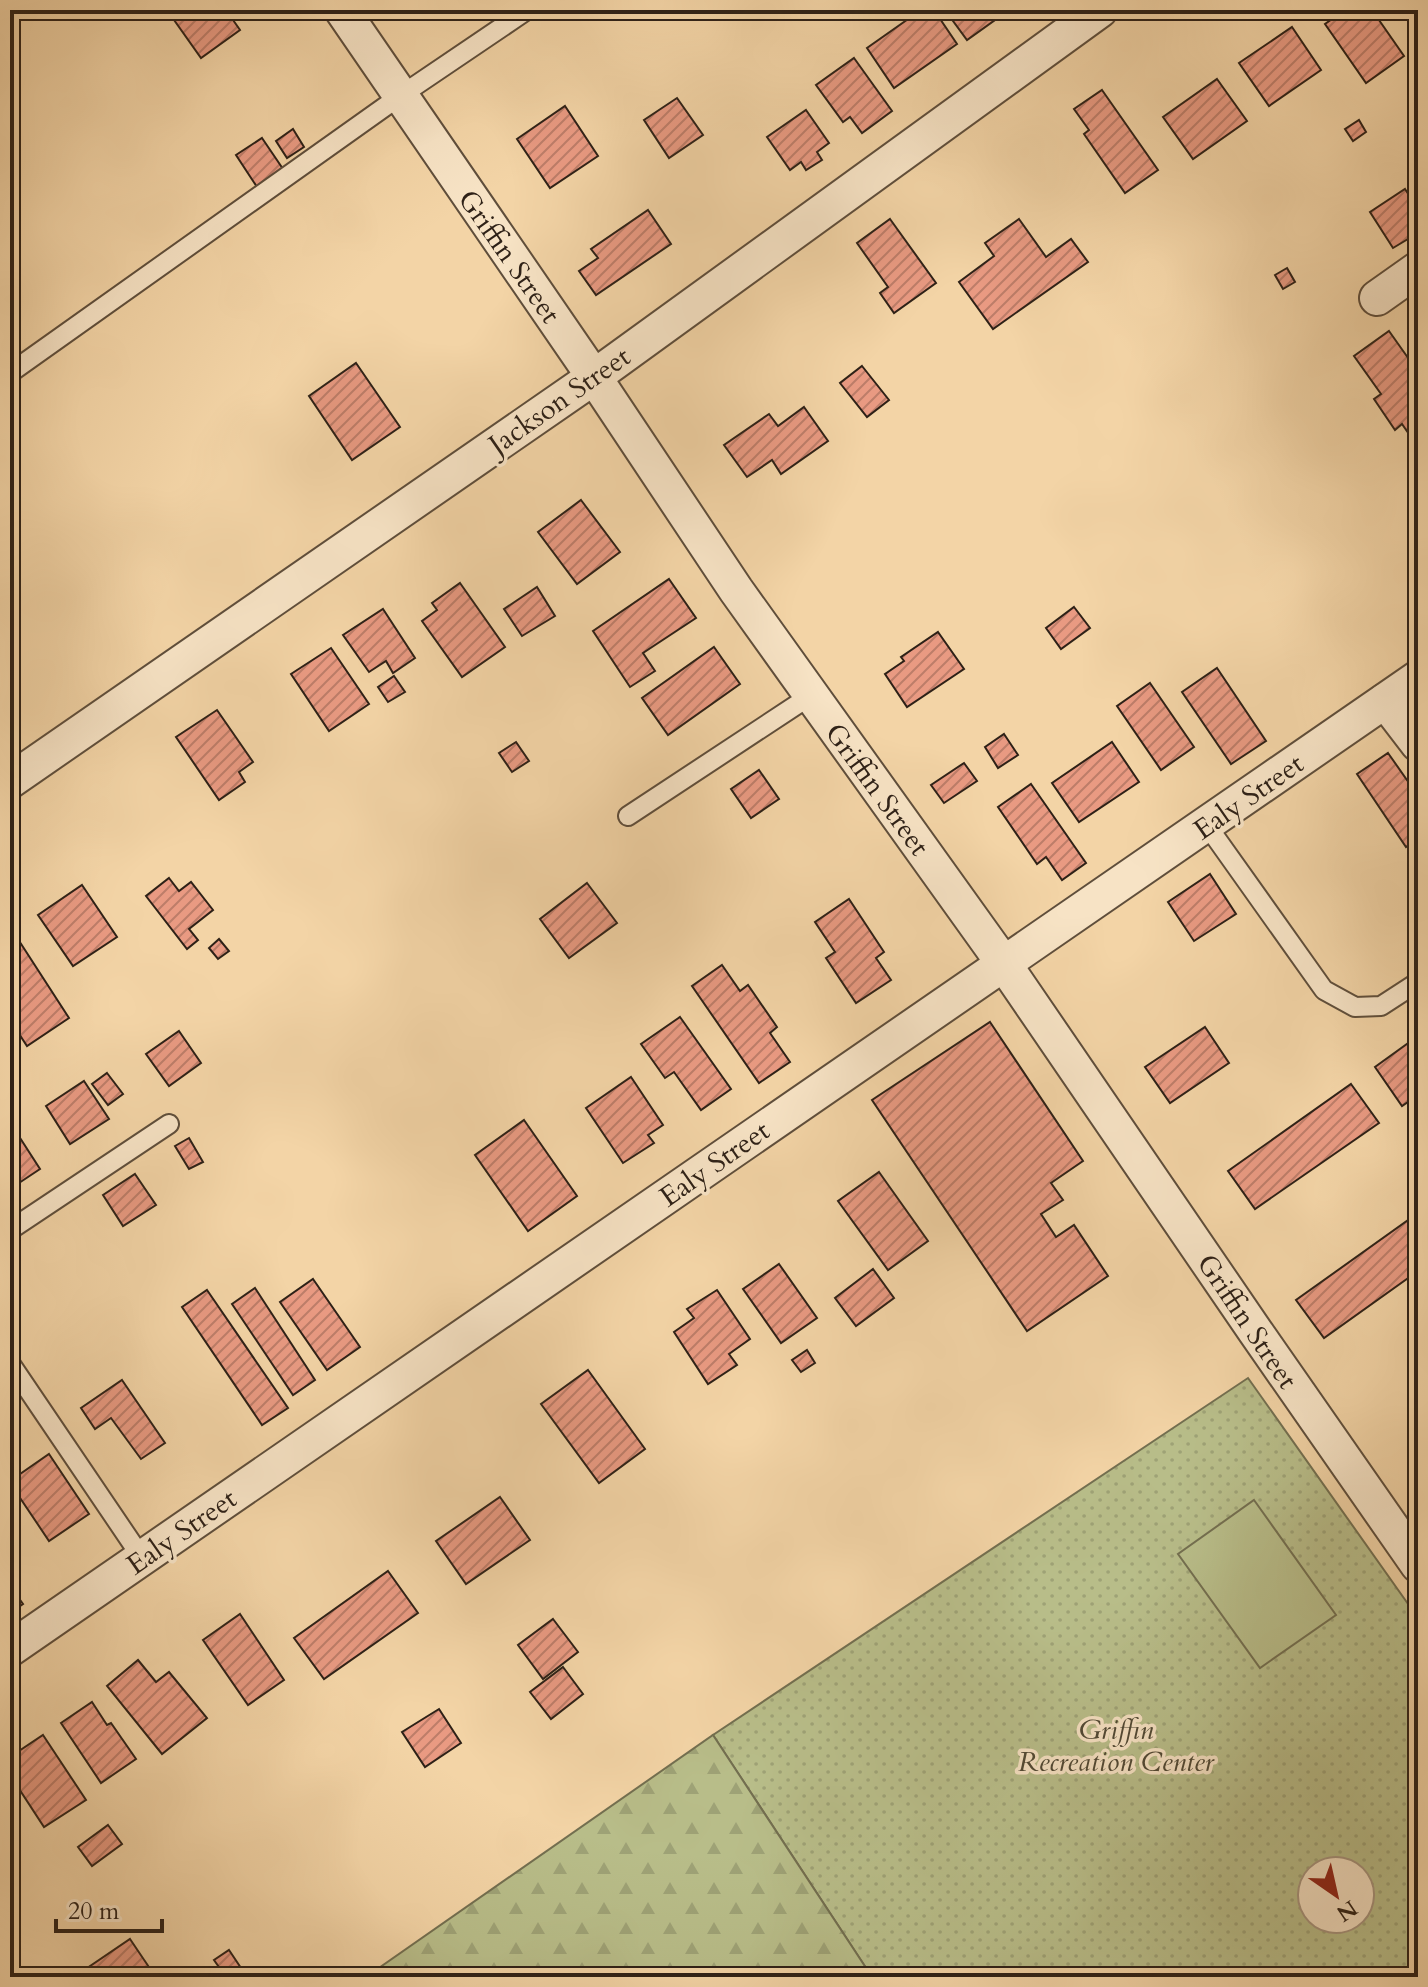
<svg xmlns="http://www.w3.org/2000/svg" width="1428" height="1987" viewBox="0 0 1428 1987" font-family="Cardo,serif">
  <defs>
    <pattern id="grass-dots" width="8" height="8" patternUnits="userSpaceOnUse" patternTransform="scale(2)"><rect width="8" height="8" fill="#b8bd89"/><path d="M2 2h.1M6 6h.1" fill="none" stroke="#9ea276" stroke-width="1.8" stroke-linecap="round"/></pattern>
    <pattern id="forest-firs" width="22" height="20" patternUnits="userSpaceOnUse" patternTransform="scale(2)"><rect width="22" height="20" fill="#b8bd89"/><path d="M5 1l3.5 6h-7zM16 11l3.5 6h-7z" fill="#9ea276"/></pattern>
    <pattern id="building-hatch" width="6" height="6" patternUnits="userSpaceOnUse" patternTransform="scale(2)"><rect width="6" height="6" fill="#e99a82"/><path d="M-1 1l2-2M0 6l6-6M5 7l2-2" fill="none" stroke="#bd7d69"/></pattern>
  </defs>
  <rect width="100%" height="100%" fill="#f3d4a6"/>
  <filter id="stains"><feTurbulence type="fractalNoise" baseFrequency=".0025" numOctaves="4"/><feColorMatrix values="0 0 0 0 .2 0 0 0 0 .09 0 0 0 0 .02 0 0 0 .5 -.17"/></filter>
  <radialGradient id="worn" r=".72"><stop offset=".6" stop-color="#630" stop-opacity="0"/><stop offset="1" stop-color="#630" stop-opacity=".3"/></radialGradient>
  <path fill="url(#grass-dots)" stroke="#736f50" stroke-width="2" fill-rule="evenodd" d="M1248,1378l170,240v359h-546l-159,-242zM1312,1871h48v48h-48z"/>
  <polygon fill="url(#forest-firs)" stroke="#736f50" stroke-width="2" points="713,1735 872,1977 366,1977"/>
  <polygon fill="#b8bd89" stroke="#736f50" stroke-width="2" points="1254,1500 1336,1615 1260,1668 1178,1554"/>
  <g fill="url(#building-hatch)" stroke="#2e2117" stroke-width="2">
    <polygon points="167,10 226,10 240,30 201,58"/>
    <polygon points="921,10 934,10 957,44 894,88 867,48"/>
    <polygon points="945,10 998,10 1002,15 967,40"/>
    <polygon points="1345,10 1372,10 1404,56 1366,83 1325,24"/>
    <polygon points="1292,27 1321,70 1269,106 1239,63"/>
    <polygon points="854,58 892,111 862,133 850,117 843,122 816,85"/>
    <polygon points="1217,79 1247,121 1193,159 1163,117"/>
    <polygon points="1102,90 1158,170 1125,193 1084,134 1089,130 1074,109"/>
    <polygon points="677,98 703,135 669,158 644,120"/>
    <polygon points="565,106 598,156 550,188 517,139"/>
    <polygon points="806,110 829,143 817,152 822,160 806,170 801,162 790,170 767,137"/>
    <polygon points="1359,120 1366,132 1353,141 1345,129"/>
    <polygon points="293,129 304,147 287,158 276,141"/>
    <polygon points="262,138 283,169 257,187 236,155"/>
    <polygon points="1405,189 1418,209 1418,233 1393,248 1370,212"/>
    <polygon points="648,210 671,244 596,295 579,271 598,258 591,249"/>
    <polygon points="890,219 936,283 894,313 880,293 888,287 857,243"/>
    <polygon points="1019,219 1046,257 1071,239 1088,262 993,329 959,282 994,256 985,243"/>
    <polygon points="1287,268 1295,282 1283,289 1275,275"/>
    <polygon points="1389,331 1418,372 1418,437 1413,440 1402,424 1395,430 1374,399 1381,394 1354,356"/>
    <polygon points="356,363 400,427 352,460 309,396"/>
    <polygon points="862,366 889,400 867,417 840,383"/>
    <polygon points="804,407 828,441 781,474 772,460 747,477 724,445 769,414 778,426"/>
    <polygon points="581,500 620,552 577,584 538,532"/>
    <polygon points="669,579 696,618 643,653 655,671 630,687 593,631"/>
    <polygon points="460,583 505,647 462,677 422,621 437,610 432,603"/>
    <polygon points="537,587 555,616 522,636 504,609"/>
    <polygon points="1074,607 1090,628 1061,649 1046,628"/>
    <polygon points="383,609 415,658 393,673 386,661 369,672 343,635"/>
    <polygon points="938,632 964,669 907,707 885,674 904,661 901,657"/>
    <polygon points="714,647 740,684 668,735 642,698"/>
    <polygon points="331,648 369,704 329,731 291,674"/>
    <polygon points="1217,668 1266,741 1231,764 1182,692"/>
    <polygon points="394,676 405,692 388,702 378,687"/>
    <polygon points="1150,683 1194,747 1161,770 1117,706"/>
    <polygon points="217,710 253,762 239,772 245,782 219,800 176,737"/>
    <polygon points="1004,734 1018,755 998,768 985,747"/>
    <polygon points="516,742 529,761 512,772 499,753"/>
    <polygon points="1112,742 1139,782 1079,822 1052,783"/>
    <polygon points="1388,753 1407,780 1411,777 1418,787 1418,838 1406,847 1357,774"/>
    <polygon points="964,763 977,781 944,803 931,785"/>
    <polygon points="759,770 779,799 751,818 731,789"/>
    <polygon points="1031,784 1086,863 1062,880 1046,857 1037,864 998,807"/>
    <polygon points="1210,874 1236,914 1194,941 1168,902"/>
    <polygon points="169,878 179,891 191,882 213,910 189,929 198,940 187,949 146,896"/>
    <polygon points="587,883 617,923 569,958 540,919"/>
    <polygon points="82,885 117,937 73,966 38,915"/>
    <polygon points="849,899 884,952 876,958 891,980 856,1003 826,958 835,952 815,922"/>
    <polygon points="14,933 69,1018 27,1046 10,1020 10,936"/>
    <polygon points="219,939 229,951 218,959 209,948"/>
    <polygon points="722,965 740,991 748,985 777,1027 770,1033 790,1062 759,1083 692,986"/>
    <polygon points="680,1017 731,1089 701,1110 674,1072 665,1078 641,1044"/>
    <polygon points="990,1022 1083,1161 1051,1183 1063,1200 1041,1214 1056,1237 1074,1225 1108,1276 1027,1331 872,1100"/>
    <polygon points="1205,1027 1229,1063 1170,1103 1145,1067"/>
    <polygon points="179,1031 201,1063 169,1086 146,1054"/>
    <polygon points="1418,1036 1418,1095 1402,1106 1375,1067"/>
    <polygon points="107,1073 123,1094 108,1105 92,1084"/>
    <polygon points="631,1077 663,1125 648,1135 654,1143 623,1163 586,1108"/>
    <polygon points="84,1081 109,1119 70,1144 46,1106"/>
    <polygon points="1351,1084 1379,1123 1255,1209 1228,1171"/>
    <polygon points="524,1120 577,1196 528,1231 475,1155"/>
    <polygon points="13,1127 40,1169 10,1189 10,1129"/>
    <polygon points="189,1138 203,1162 189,1169 175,1146"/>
    <polygon points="879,1172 928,1241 888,1270 838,1201"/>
    <polygon points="135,1174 156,1205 123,1226 103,1195"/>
    <polygon points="1418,1213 1418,1271 1324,1338 1296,1300"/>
    <polygon points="779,1264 817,1318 781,1343 743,1289"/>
    <polygon points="873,1269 894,1298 856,1326 835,1298"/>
    <polygon points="313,1279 360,1347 327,1370 280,1302"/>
    <polygon points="255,1288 315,1380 293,1395 232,1304"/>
    <polygon points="207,1290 288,1408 262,1425 182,1307"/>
    <polygon points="717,1290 750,1339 729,1354 737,1365 708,1384 674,1332 694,1318 687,1309"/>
    <polygon points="807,1350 815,1363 801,1372 792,1360"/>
    <polygon points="588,1370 645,1449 599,1483 541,1404"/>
    <polygon points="122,1380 165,1443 141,1459 111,1418 95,1429 81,1408"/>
    <polygon points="49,1454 89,1514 49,1541 10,1483 10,1481"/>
    <polygon points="500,1497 530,1540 466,1584 436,1541"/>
    <polygon points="388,1571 418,1613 324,1679 294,1638"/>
    <polygon points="10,1586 23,1604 10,1613"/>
    <polygon points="240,1614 284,1680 248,1705 203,1640"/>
    <polygon points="553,1619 578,1652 543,1679 518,1645"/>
    <polygon points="138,1660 156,1682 169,1672 207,1718 162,1754 107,1686"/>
    <polygon points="563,1667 583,1694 551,1719 530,1692"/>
    <polygon points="92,1702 107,1725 111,1723 136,1759 101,1783 61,1723"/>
    <polygon points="439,1709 461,1743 425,1767 402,1732"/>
    <polygon points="43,1735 86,1800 44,1827 10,1775 10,1757"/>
    <polygon points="108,1825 122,1844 92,1866 78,1847"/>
    <polygon points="130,1939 155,1976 153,1977 74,1977"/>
    <polygon points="229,1950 247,1977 226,1977 214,1960"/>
  </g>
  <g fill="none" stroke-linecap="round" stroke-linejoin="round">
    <defs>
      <g id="service">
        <polyline points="10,373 400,96 527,10"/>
        <polyline points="628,816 810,696"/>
        <polyline points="1206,824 1324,990 1355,1007 1381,1006 1418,982"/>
        <polyline points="10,1230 169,1124"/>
        <polyline points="10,1363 142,1558"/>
      </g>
      <g id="minor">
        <polyline points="342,10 594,377 736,590 1004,964 1255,1331 1418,1565"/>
        <polyline points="1377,298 1418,269"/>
        <polyline points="1385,701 1418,744"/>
        <polyline points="10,781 594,377 1100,10"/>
        <polyline points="10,1649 1418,678"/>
      </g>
    </defs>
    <use href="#service" stroke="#5f4e3b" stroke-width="22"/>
    <use href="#minor" stroke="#5f4e3b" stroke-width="38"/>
    <use href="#service" stroke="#f7e3c5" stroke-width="18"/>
    <use href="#minor" stroke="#f7e3c5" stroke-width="34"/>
  </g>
  <g text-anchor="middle" stroke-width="7" stroke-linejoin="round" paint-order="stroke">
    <g font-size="28" fill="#2e2117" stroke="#f7e3c5">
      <text transform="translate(510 256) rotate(55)" y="10">Griffin Street</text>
      <text transform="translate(559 400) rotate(-35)" y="10">Jackson Street</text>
      <text transform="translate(878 789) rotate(54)" y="10">Griffin Street</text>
      <text transform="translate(1248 796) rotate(-35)" y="10">Ealy Street</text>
      <text transform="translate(714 1163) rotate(-35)" y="10">Ealy Street</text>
      <text transform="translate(1248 1321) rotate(56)" y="10">Griffin Street</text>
      <text transform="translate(181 1531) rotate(-35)" y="10">Ealy Street</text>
    </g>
    <g font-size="28" font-style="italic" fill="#504834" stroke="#f7e3c5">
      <text x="1116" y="1739">Griffin<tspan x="1116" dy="32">Recreation Center</tspan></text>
    </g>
  </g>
  <rect width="1428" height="1987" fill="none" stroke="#f3d4a6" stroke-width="40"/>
  <rect x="12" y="12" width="1404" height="1963" fill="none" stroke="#2e2117" stroke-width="4"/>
  <rect x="20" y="20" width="1388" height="1947" fill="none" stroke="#2e2117" stroke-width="2"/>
  <g transform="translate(1336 1895) rotate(146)"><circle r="38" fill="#f7e3c5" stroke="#a7957f" stroke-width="2"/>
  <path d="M0-6L14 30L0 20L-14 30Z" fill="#8f2418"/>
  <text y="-12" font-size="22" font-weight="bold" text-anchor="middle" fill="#2e2117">N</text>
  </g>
  <path d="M56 1919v12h106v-12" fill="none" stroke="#2e2117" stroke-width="4"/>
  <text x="68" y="1919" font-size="24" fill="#2e2117" stroke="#f7e3c5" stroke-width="6" paint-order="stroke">20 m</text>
  <rect width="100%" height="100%" filter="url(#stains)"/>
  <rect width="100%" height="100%" fill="url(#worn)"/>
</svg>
